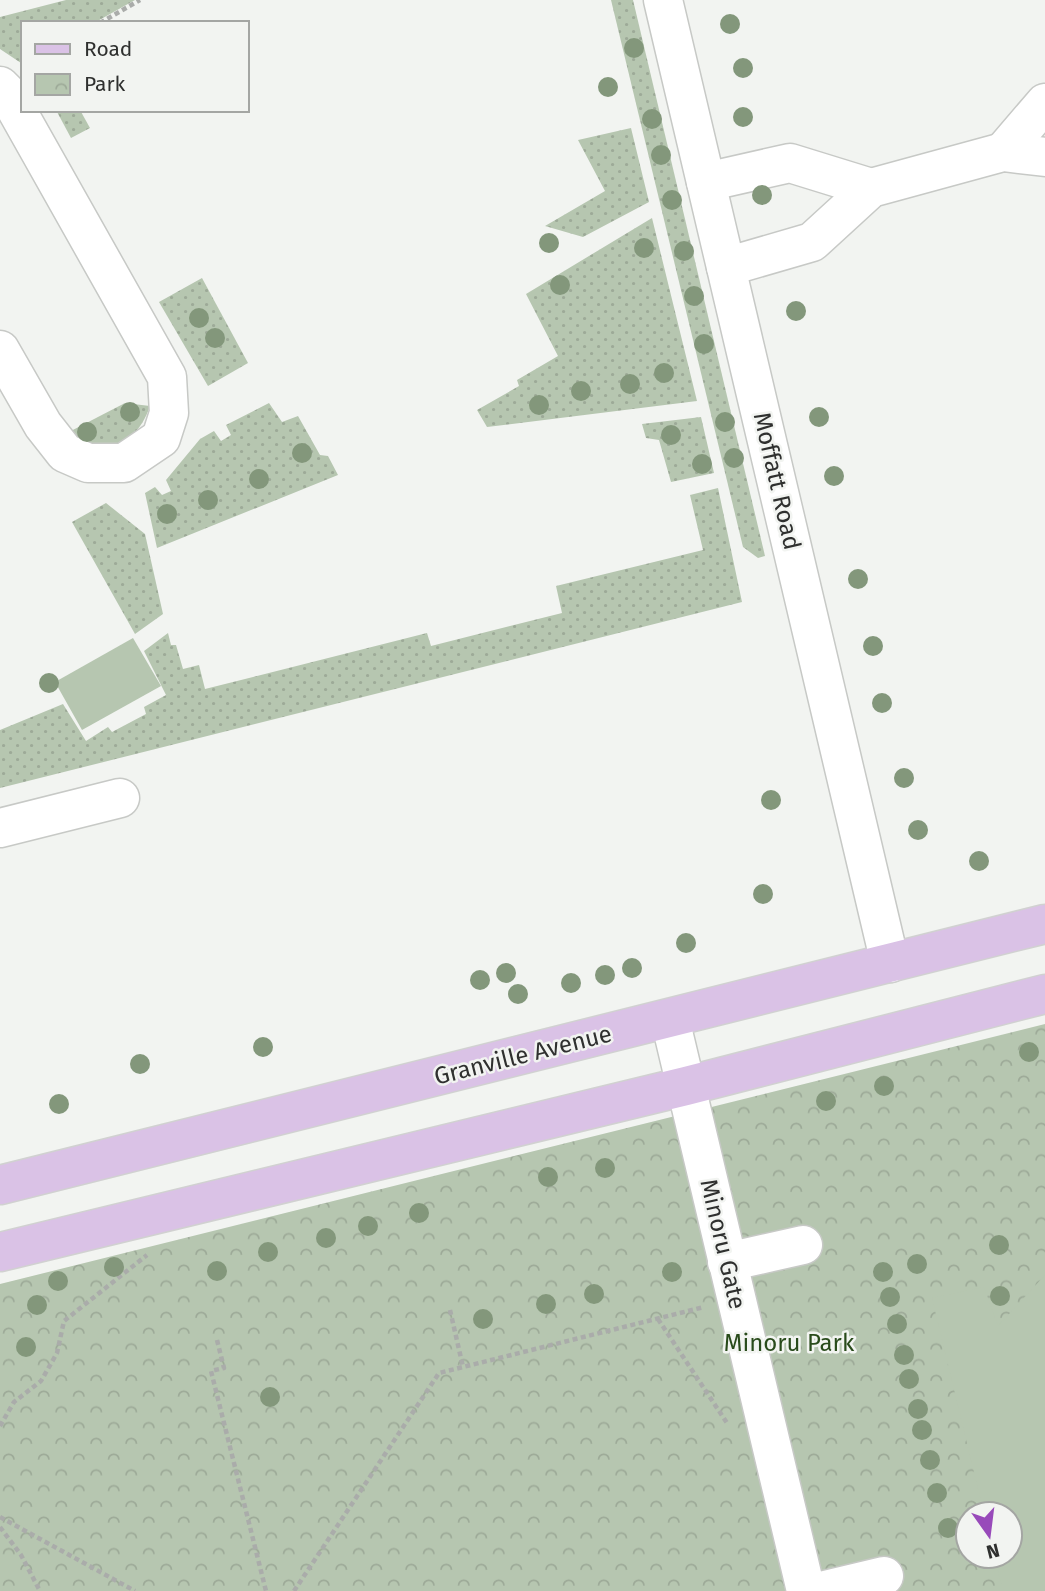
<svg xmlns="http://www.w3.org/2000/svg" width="1045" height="1591" viewBox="0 0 1045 1591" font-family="'Fira Sans',sans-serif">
  <defs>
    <pattern id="grass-dots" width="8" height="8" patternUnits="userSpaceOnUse" patternTransform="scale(1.75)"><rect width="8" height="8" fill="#b6c6b0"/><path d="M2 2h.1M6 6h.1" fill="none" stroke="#9daa98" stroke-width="1.8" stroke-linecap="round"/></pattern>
    <pattern id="park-crowns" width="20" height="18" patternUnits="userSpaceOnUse" patternTransform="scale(1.75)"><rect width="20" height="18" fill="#b6c6b0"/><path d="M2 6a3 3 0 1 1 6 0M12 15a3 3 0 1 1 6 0" fill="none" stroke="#9daa98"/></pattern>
  </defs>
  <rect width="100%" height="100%" fill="#f2f4f1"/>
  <g fill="url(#grass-dots)">
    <polygon points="66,0 135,0 94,23 23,23 21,63 0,49 0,17"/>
    <polygon points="611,0 633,0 765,556 758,558 743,547"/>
    <polygon points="56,110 80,110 90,128 71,138"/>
    <polygon points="631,128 649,202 583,237 545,226 605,191 578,140"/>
    <polygon points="652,218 697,401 487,427 477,410 519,386 517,380 558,356 526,294"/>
    <polygon points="202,278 248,363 208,386 159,302"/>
    <path d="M125,403l25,3c-8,24 -25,43 -53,42 -9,-1 -21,-10 -30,-15z"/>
    <polygon points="269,403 282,422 298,416 320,455 328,456 338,475 157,548 145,493 155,487 162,495 171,491 166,480 200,439 214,431 221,441 231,435 226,425"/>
    <polygon points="701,417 714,473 671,482 659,440 646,438 642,424"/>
    <polygon points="718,488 742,602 0,788 0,730 63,704 86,741 108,727 112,732 146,714 144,707 166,695 144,651 168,633 171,645 176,645 183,669 199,665 205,689 427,633 431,646 562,613 556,586 703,550 690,495"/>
    <polygon points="106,503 145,534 163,614 135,634 72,522"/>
  </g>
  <path fill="url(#park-crowns)" fill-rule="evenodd" d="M1045,1024v567h-1045v-307zM968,1514h42v42h-42z"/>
  <g fill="#b6c6b0">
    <polygon points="133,638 161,686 82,730 55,682"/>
    <polygon points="1045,1275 1045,1591 1003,1591 994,1556 1010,1556 1010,1514 984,1514 932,1298 984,1287 998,1326"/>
  </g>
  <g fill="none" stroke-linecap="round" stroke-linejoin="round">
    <defs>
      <g id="minor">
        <polyline points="663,0 890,963"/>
        <polyline points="0,86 7,93 167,377 169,413 161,438 124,463 88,463 65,453 43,425 0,350"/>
        <polyline points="1003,152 1045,103"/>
        <polyline points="706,182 790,163 871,188"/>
        <polyline points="726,267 812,242 871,188 1003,152 1045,157"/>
        <polyline points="0,828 120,798"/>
        <polyline points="670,1019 806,1591"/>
        <polyline points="727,1262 803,1245"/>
        <polyline points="821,1591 884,1576"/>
      </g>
      <g id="major">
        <polyline points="0,1185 1045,924"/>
        <polyline points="0,1252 686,1086 1045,994"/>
      </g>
    </defs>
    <use href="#minor" stroke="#c7c9c6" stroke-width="41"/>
    <use href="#major" stroke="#d1d1d1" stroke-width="41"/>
    <g stroke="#aaacaa" stroke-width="4.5" stroke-dasharray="5 3.5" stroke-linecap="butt">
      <polyline points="100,23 140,0"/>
      <polyline points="450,1310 463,1367"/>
      <polyline points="658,1319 727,1423"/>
      <polyline points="217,1340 224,1368 211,1371 266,1591"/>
      <polyline points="0,1426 14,1402 41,1381 57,1353 64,1321 147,1255"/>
      <polyline points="0,1517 135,1591"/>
      <polyline points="0,1527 21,1555 40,1591"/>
      <polyline points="294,1591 439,1373 704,1307"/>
    </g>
    <use href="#minor" stroke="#fff" stroke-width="38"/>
    <use href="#major" stroke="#dac2e6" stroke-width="38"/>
  </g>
  <g fill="#83977b">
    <circle cx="730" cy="24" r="10"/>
    <circle cx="634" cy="48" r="10"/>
    <circle cx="743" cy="68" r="10"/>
    <circle cx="608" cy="87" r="10"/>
    <circle cx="743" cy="117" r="10"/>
    <circle cx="652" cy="119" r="10"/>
    <circle cx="661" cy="155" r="10"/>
    <circle cx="762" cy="195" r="10"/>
    <circle cx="672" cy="200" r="10"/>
    <circle cx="549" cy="243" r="10"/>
    <circle cx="644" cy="248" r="10"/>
    <circle cx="684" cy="251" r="10"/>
    <circle cx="560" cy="285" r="10"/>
    <circle cx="694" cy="296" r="10"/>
    <circle cx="796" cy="311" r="10"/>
    <circle cx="199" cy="318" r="10"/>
    <circle cx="215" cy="338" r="10"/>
    <circle cx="704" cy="344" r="10"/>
    <circle cx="664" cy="373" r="10"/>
    <circle cx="630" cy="384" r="10"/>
    <circle cx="581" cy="391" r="10"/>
    <circle cx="539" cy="405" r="10"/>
    <circle cx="130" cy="412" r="10"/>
    <circle cx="819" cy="417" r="10"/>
    <circle cx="725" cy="422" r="10"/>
    <circle cx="87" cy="432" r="10"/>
    <circle cx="671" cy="435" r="10"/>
    <circle cx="302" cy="453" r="10"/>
    <circle cx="734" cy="458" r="10"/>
    <circle cx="702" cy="464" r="10"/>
    <circle cx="834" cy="476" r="10"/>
    <circle cx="259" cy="479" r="10"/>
    <circle cx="208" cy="500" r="10"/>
    <circle cx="167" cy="514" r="10"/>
    <circle cx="858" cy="579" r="10"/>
    <circle cx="873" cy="646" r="10"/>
    <circle cx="49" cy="683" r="10"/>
    <circle cx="882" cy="703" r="10"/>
    <circle cx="904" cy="778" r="10"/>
    <circle cx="771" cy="800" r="10"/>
    <circle cx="918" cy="830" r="10"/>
    <circle cx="979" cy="861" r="10"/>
    <circle cx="763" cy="894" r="10"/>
    <circle cx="686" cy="943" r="10"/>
    <circle cx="632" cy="968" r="10"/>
    <circle cx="506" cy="973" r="10"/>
    <circle cx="605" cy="975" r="10"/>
    <circle cx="480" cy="980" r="10"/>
    <circle cx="571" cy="983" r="10"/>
    <circle cx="518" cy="994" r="10"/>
    <circle cx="263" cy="1047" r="10"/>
    <circle cx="1029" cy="1052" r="10"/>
    <circle cx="140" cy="1064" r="10"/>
    <circle cx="884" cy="1086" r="10"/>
    <circle cx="826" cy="1101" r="10"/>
    <circle cx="59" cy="1104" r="10"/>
    <circle cx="605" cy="1168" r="10"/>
    <circle cx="548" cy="1177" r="10"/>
    <circle cx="419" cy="1213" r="10"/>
    <circle cx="368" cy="1226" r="10"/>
    <circle cx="326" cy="1238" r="10"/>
    <circle cx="999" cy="1245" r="10"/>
    <circle cx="268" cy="1252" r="10"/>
    <circle cx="917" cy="1264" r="10"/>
    <circle cx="114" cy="1267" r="10"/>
    <circle cx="217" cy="1271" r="10"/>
    <circle cx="672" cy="1272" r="10"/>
    <circle cx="883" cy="1272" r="10"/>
    <circle cx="58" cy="1281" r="10"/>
    <circle cx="594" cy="1294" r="10"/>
    <circle cx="1000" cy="1296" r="10"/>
    <circle cx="890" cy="1297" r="10"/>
    <circle cx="546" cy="1304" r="10"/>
    <circle cx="37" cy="1305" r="10"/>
    <circle cx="483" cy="1319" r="10"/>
    <circle cx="897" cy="1324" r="10"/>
    <circle cx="26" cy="1347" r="10"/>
    <circle cx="904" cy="1355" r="10"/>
    <circle cx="909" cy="1379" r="10"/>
    <circle cx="270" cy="1397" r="10"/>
    <circle cx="918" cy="1409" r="10"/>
    <circle cx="922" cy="1430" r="10"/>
    <circle cx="930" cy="1460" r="10"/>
    <circle cx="937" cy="1493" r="10"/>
    <circle cx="948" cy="1528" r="10"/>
  </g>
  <g text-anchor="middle" stroke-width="5" stroke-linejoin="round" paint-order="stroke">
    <g font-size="24" fill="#2f302f" stroke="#f2f4f1">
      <text transform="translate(777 481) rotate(77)" y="8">Moffatt Road</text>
      <text transform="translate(523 1055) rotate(-14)" y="8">Granville Avenue</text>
      <text transform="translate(723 1244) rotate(77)" y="8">Minoru Gate</text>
    </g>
    <g font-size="24" fill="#294b1b" stroke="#f2f4f1">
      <text x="789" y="1351">Minoru Park</text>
    </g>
  </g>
  <rect x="21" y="21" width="228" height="91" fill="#f2f4f1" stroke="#a4a6a3" stroke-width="2"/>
  <rect x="35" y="44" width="35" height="10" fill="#dac2e6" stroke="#a4a6a3" stroke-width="2"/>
  <text x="84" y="56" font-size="21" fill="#2f302f">Road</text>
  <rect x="35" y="74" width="35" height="21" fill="url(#park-crowns)" stroke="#a4a6a3" stroke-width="2"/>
  <text x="84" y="91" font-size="21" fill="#2f302f">Park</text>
  <g transform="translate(989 1535) rotate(166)"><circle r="33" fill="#f2f4f1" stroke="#a4a6a3" stroke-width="2"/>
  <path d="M0-5L12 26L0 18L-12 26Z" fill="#984aba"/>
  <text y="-10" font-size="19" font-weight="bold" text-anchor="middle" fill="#2f302f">N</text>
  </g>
</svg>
